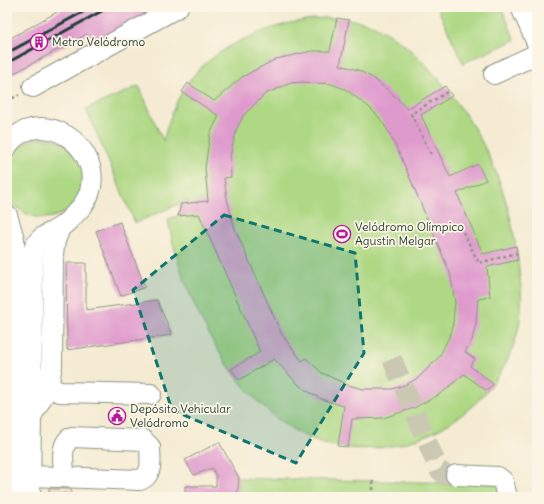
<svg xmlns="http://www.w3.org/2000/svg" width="544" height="504" viewBox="0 0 544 504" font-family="Delius,sans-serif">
  <rect width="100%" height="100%" fill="#fcf5e5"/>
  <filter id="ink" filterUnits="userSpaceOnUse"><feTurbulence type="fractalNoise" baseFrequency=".025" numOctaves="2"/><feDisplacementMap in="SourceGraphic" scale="8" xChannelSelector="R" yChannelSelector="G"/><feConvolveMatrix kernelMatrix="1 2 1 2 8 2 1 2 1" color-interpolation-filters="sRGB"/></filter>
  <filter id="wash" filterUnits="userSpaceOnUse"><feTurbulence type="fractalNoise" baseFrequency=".012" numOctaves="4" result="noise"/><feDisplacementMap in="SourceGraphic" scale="16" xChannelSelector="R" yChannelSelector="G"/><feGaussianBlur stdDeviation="0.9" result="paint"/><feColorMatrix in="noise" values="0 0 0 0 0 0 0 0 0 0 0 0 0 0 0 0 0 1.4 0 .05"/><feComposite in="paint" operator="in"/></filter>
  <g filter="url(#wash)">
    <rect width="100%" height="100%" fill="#f5ebd3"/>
    <g fill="#aed884" stroke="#668a5c">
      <polygon points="437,7 501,7 515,40 463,63"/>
      <path d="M323,18c16,0 36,1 51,8 38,17 68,55 91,88 29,43 45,89 52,140 3,23 7,48 2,71 -17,92 -129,151 -214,111 -73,-35 -124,-140 -137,-217l10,-3 3,-12 8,-1 -1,-3 -53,23 -49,-114 53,-23 24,55c5,-17 10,-34 19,-49 25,-46 92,-70 141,-74z"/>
      <circle cx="44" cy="178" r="40"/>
      <polygon points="239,478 511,484 515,497 237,497"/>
    </g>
    <g id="blocks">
      <g fill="#df9acd" fill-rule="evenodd">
        <polygon points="64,7 161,7 93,45 87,34 7,77 7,40 64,8"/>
        <path d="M337,18l12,2 -9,45 18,5 15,8 23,19 11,12 38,-23 7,10 -31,19 29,62 28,-13 8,16 -29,13 26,61 33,-8 2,14 -31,7 3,30 -12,2 -2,23 -4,18 -7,12 10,7 -5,7 23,18 -6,7 -23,-17 -22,19 -28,15 -31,10 -31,1 -4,28 -10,-1 6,-40 -23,-7 -20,-12 -27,-28 -35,21 -8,-11 29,-17 -61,-138 -21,2 3,-12 27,-3 -3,-33 5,-34 9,-18 -37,-24 6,-9 26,18 28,-24 34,-18 36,-8h18zM303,82l28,2 14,5 24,18 9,9 9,13 14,28 49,116 5,30 -3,28 -13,26 -21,21 -13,7 -13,4h-29l-15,-4 -26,-12 -16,-15 -4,3 -20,-26 -47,-106 -8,-30 -3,-21 7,-1 -1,-21 7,-28 7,-13 21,-21 26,-11z"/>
        <polygon points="120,222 145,287 121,296 96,231"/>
        <polygon points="66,263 86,263 86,310 157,300 172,335 67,350"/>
        <polygon points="219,442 239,478 237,497 185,497 185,486 216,486 216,476 212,468 194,475 185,460"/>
        <rect x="49" y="489" width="22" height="8"/>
      </g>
    </g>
  </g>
  <g filter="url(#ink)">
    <use href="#blocks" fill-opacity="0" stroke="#8a9484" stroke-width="1"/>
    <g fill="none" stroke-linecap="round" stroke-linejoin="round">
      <polyline stroke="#cac8b3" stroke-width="20" stroke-dasharray="20 10" stroke-linecap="butt" points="392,359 439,470 446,475 456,475"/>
      <defs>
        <g id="minor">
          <polyline points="521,7 537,43"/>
          <polyline points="494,74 537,54"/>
          <polyline points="33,87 178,7"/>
          <path d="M7,146c8,-11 19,-18 34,-18 37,1 66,44 42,77 -4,5 -18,20 -24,23 -13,8 -21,8 -26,24l-3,245"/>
          <polyline points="7,215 14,239 15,264 13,497"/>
          <polyline points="48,387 60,392 151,394"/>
          <polyline points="32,415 48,387 52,366 53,254 55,241 60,228"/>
          <polyline points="456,475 498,477 503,481 507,497"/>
          <path d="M30,476l110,4c14,-5 10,-21 10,-33l-7,-7 -71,-3c-13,7 -8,25 -8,39"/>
        </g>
      </defs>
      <use href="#minor" stroke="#8a9484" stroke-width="22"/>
      <g stroke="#8a9484" stroke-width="2.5" stroke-dasharray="3 3" stroke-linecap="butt">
        <polyline points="7,101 19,95"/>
        <polyline points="431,154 411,114 449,91"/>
        <polyline points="463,232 479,263 517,253"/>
        <polyline points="373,481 373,497"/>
      </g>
      <use href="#minor" stroke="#fff" stroke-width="20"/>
      <g stroke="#1f3d34" stroke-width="3">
        <polyline points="7,53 92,7"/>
        <polyline points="7,63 109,7"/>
      </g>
    </g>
  </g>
  <path fill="#0f766e" fill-opacity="0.2" stroke="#0f766e" stroke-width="3" stroke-dasharray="8 5" stroke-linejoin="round" d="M224,215l131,38 9,100 -68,110 -124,-53 -39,-120z"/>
  <defs>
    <symbol id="building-ring" viewBox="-11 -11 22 22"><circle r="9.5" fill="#fcf5e5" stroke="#b5179e" stroke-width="1.5"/><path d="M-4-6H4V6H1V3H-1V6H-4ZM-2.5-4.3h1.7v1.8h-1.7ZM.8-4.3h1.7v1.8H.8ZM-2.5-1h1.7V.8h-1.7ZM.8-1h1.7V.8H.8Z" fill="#b5179e"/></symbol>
    <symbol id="stadium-ring" viewBox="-11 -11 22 22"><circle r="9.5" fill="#fcf5e5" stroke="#b5179e" stroke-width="1.5"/><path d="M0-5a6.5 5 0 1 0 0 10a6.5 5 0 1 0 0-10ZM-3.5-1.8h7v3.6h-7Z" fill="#b5179e"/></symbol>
    <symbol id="civic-ring" viewBox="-11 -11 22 22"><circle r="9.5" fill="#fcf5e5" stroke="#b5179e" stroke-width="1.5"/><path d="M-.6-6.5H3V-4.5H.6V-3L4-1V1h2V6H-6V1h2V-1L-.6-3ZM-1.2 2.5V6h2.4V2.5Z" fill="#b5179e"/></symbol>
  </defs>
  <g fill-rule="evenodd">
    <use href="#building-ring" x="29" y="32" width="20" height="20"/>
    <use href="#stadium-ring" x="332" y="224" width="20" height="20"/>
    <use href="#civic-ring" x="107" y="406" width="20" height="20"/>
  </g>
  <g text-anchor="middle" stroke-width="3.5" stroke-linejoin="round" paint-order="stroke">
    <g font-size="12" fill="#1f3d34" stroke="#fcf5e5" text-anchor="start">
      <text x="52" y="46">Metro Velódromo</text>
      <text x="355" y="231">Velódromo Olímpico<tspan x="355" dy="14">Agustín Melgar</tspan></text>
      <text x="130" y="413">Depósito Vehicular<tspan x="130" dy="14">Velódromo</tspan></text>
    </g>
  </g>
  <rect width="544" height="504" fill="none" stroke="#fcf5e5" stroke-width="24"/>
</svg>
